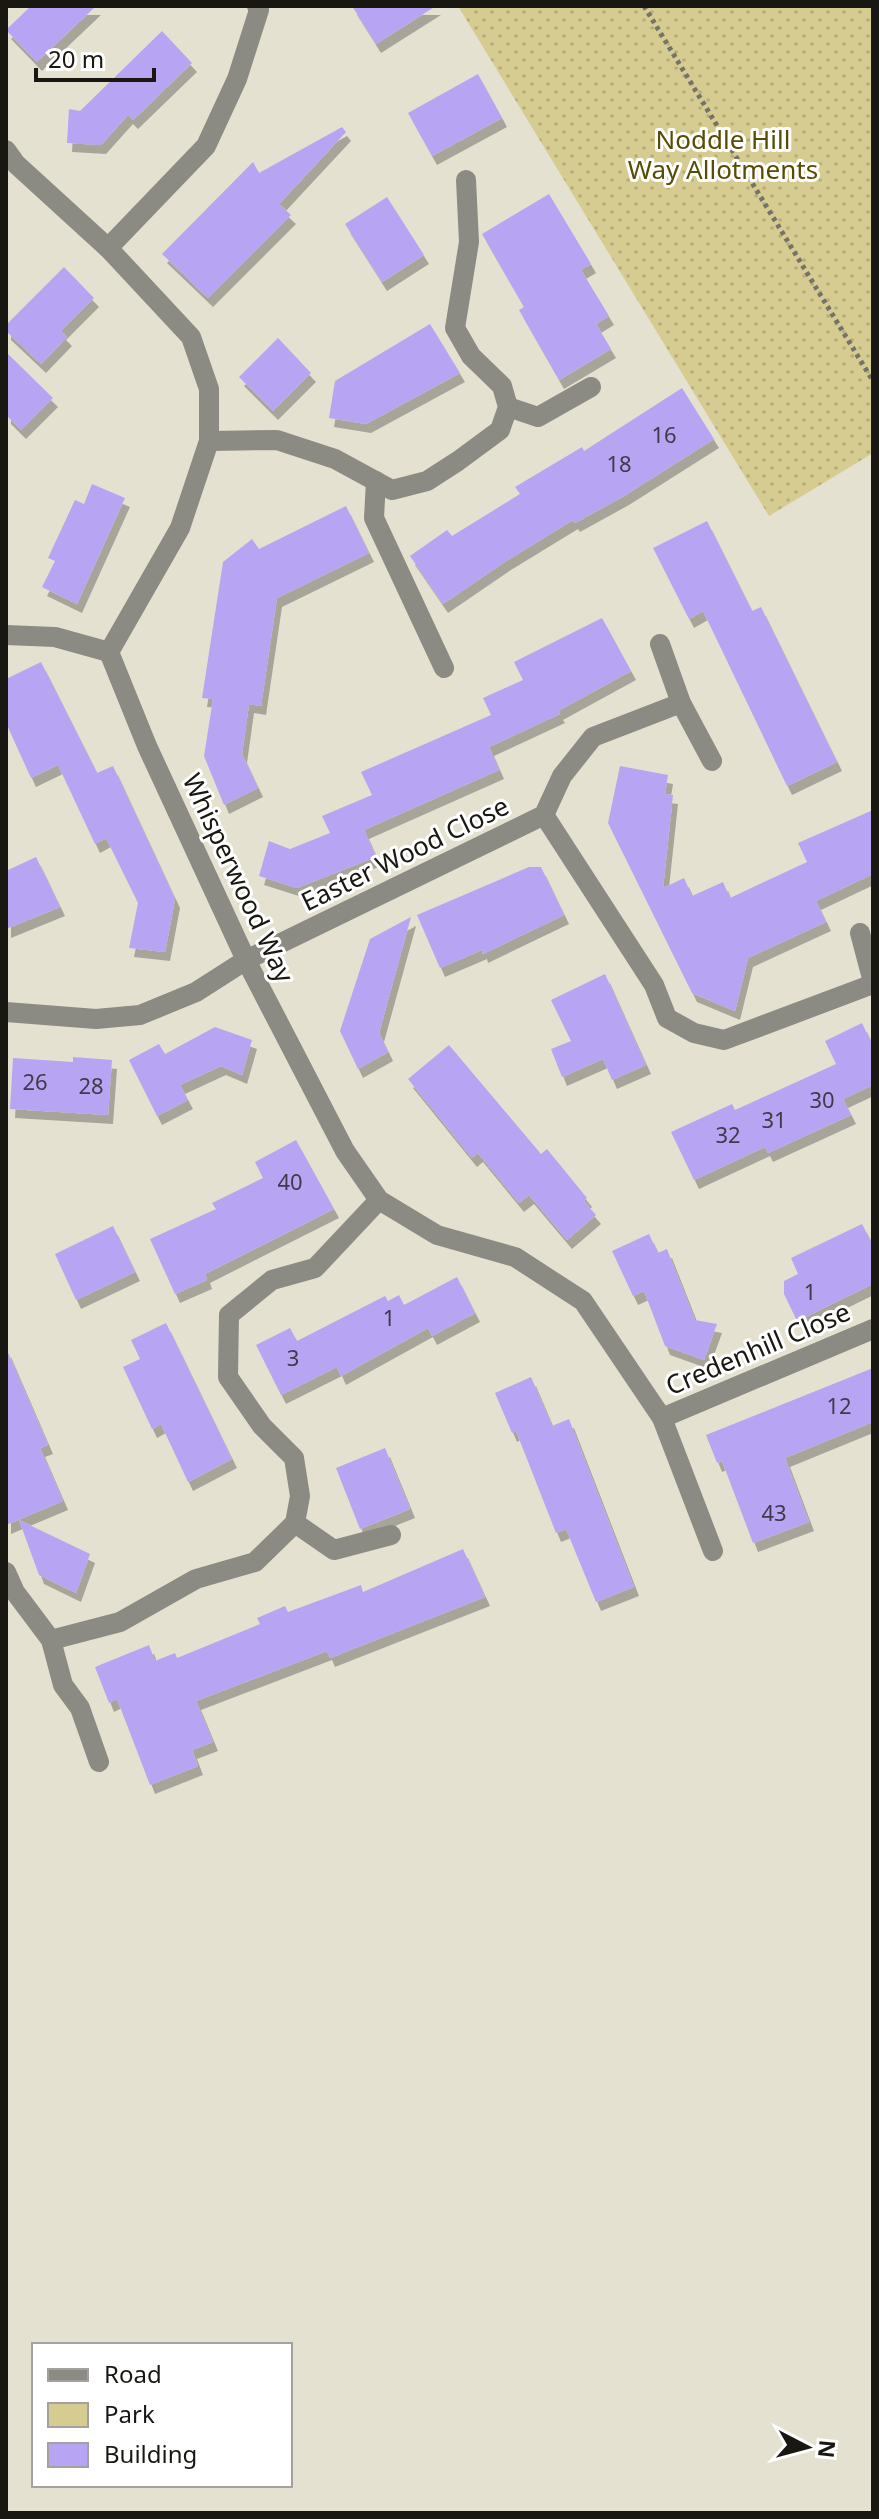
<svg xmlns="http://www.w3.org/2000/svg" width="879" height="2519" viewBox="0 0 879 2519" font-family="'Noto Sans',sans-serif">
  <defs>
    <pattern id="green-dots" width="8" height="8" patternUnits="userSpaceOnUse" patternTransform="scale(2)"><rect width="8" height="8" fill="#d6cb90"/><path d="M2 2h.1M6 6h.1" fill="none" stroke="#b7ae7b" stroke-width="1.8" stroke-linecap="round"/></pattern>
    <filter id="shadow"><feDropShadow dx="5" dy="9" stdDeviation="0" flood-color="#0004"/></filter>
  </defs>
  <rect width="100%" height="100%" fill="#e4e1d1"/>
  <polygon fill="url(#green-dots)" points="458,6 873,6 873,453 769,516"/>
  <g fill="#b7a5f3" filter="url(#shadow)">
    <polygon points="31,6 96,6 37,62 6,30"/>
    <polygon points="352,6 436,6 376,44"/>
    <polygon points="162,31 192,63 133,120 128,115 101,145 67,143 69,109 80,111"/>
    <polygon points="478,74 502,118 432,156 408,113"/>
    <polygon points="342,127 346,132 279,204 291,215 208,298 162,254 253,162 259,173"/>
    <polygon points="549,194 591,264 581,270 609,316 596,324 611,349 559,380 519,310 524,307 482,234"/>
    <polygon points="387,197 424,255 382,282 345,224"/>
    <polygon points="64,267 94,298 61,331 67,337 41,364 6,331 6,325"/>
    <polygon points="430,324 460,373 366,424 329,418 335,381"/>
    <polygon points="278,338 311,373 273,411 239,377"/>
    <polygon points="6,352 53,398 21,430 6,415"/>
    <polygon points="682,388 714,439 624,496 575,523 573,520 506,561 443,604 410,556 447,530 452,536 520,494 515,487 582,447 584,451"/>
    <polygon points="92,484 125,498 77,604 42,587 55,561 48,558 75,500 84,504"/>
    <polygon points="346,506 369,553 277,598 261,706 249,704 242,754 258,788 224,805 204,756 213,699 202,698 223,562 252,539 259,549"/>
    <polygon points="707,521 752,611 761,607 837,762 787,786 703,611 689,619 653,548"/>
    <polygon points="602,618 631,671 558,711 560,714 489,747 499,770 364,830 376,857 297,888 259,876 269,841 290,849 330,833 322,816 372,795 361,772 491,715 483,698 523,680 514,662"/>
    <polygon points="41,662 97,773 113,766 175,899 165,952 129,948 138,903 106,838 95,844 58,765 31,778 6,723 6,679"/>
    <polygon points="620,766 668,775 665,794 673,795 663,888 684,878 692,896 723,882 730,898 807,862 798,843 873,810 873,874 816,901 826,922 748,958 735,1011 692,993 608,823"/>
    <polygon points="36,857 60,907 6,929 6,871"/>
    <polygon points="529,867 541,867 564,915 483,954 482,950 440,968 417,915"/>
    <polygon points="411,917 379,1033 388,1052 358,1069 340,1031 370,939"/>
    <polygon points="605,974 646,1065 612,1080 603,1059 562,1077 551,1049 571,1041 551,1000"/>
    <polygon points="862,1023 873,1046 873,1085 843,1099 851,1115 768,1153 765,1147 694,1180 671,1132 732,1104 735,1110 836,1064 825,1041"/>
    <polygon points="215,1027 252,1040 242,1075 221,1066 180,1085 188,1100 157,1116 129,1060 159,1044 165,1054"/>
    <polygon points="449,1045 541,1154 547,1149 587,1198 584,1201 596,1215 567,1240 529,1195 519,1203 478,1153 472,1158 408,1079"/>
    <polygon points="73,1057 112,1060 108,1115 10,1109 13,1058 73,1062"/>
    <polygon points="296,1140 334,1209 205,1274 207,1280 175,1294 150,1239 216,1209 212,1203 263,1178 255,1162"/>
    <polygon points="862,1224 873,1245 873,1284 797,1321 784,1294 784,1281 798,1274 791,1258"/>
    <polygon points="113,1226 135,1272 76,1300 55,1254"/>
    <polygon points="649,1234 658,1253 667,1249 695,1320 717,1324 704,1360 665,1346 644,1291 633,1296 612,1251"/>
    <polygon points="457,1277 475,1313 432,1336 428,1328 341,1376 337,1367 281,1395 256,1345 290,1328 297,1341 385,1296 388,1301 399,1295 404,1305"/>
    <polygon points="166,1323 232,1459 188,1482 161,1424 152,1429 123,1367 140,1359 131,1340"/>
    <polygon points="6,1348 48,1445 40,1448 63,1501 6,1525"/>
    <polygon points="873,1368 873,1422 785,1458 809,1522 753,1543 722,1461 717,1463 706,1435"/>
    <polygon points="531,1377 552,1426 569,1419 634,1587 596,1602 566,1529 556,1533 516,1431 512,1433 495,1393"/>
    <polygon points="385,1448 410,1509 360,1529 336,1468"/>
    <polygon points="19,1520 90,1554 76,1593 39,1575"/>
    <polygon points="463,1549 485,1597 330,1658 327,1651 196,1701 213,1742 192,1750 198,1766 150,1785 117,1699 109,1703 95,1667 149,1645 155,1661 175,1653 177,1658 260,1624 257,1618 285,1606 288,1612 361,1585 363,1592"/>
  </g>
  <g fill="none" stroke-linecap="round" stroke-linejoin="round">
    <polyline stroke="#757369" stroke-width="5" stroke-dasharray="4 4" stroke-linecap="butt" points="644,6 873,381"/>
    <g stroke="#8b8a83" stroke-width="20">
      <polyline points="6,150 16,164 108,248 191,337 209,389 209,441 180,528 109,652 147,746 246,960 345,1151 379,1200 437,1235 515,1257 583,1301 662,1418 713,1551"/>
      <polyline points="108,248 206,146 237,79 259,10 257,6"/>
      <polyline points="508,407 538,417 591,387"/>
      <polyline points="209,441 277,440 335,459 392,490 427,481 458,461 500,430 508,407 502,386 471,356 455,328 469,242 466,180"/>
      <polyline points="376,481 374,518 444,668"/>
      <polyline points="6,635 55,637 109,652"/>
      <polyline points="660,644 681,703 712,761"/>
      <polyline points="544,815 654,985 667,1018 694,1033 724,1040 873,984"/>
      <polyline points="860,933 873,982"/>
      <polyline points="6,1012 96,1019 140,1015 196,992 246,960 544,815 562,776 593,737 681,703"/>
      <polyline points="662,1418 873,1329"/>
      <polyline points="295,1523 334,1550 391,1535"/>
      <polyline points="6,1572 15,1592 51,1640 63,1685 80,1708 99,1762"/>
      <polyline points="51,1640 120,1622 196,1579 255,1562 295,1523 300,1496 294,1458 262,1426 228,1377 229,1315 272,1280 315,1268 379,1200"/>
    </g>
  </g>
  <g text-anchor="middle" stroke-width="6" stroke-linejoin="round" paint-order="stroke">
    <g font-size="22" fill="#403a4a">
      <text x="664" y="443">16</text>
      <text x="619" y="472">18</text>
      <text x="35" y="1090">26</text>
      <text x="91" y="1094">28</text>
      <text x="822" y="1108">30</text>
      <text x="774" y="1128">31</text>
      <text x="728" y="1143">32</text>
      <text x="290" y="1190">40</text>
      <text x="810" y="1300">1</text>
      <text x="389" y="1326">1</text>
      <text x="293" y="1366">3</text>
      <text x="839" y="1414">12</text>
      <text x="774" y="1521">43</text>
    </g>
    <g font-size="26" fill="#584c03" stroke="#fff">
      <text x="723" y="149">Noddle Hill<tspan x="723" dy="30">Way Allotments</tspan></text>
    </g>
    <g font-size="26" fill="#181712" stroke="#fff">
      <text transform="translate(405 854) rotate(-26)" y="9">Easter Wood Close</text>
      <text transform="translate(238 878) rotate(65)" y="9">Whisperwood Way</text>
      <text transform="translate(758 1349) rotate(-23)" y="9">Credenhill Close</text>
    </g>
  </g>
  <rect width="879" height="2519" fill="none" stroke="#181712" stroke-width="16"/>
  <rect x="32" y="2343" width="260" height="144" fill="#ffffff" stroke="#a3a2a0" stroke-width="2"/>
  <rect x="48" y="2369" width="40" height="12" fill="#8b8a83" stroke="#a3a2a0" stroke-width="2"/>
  <text x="104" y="2383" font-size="24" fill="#181712">Road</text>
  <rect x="48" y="2403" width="40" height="24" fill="#d6cb90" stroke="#a3a2a0" stroke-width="2"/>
  <text x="104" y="2423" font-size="24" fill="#181712">Park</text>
  <rect x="48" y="2443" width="40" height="24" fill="#b7a5f3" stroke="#a3a2a0" stroke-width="2"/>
  <text x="104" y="2463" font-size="24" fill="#181712">Building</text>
  <g transform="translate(807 2447) rotate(96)" stroke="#ffffff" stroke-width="6" paint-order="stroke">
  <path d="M0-6L14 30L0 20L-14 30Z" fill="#181712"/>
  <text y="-12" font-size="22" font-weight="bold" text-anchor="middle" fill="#181712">N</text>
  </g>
  <path d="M36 68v12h118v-12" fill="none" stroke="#181712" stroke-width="4"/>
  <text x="48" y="68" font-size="24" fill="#181712" stroke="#ffffff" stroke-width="6" paint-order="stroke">20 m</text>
</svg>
